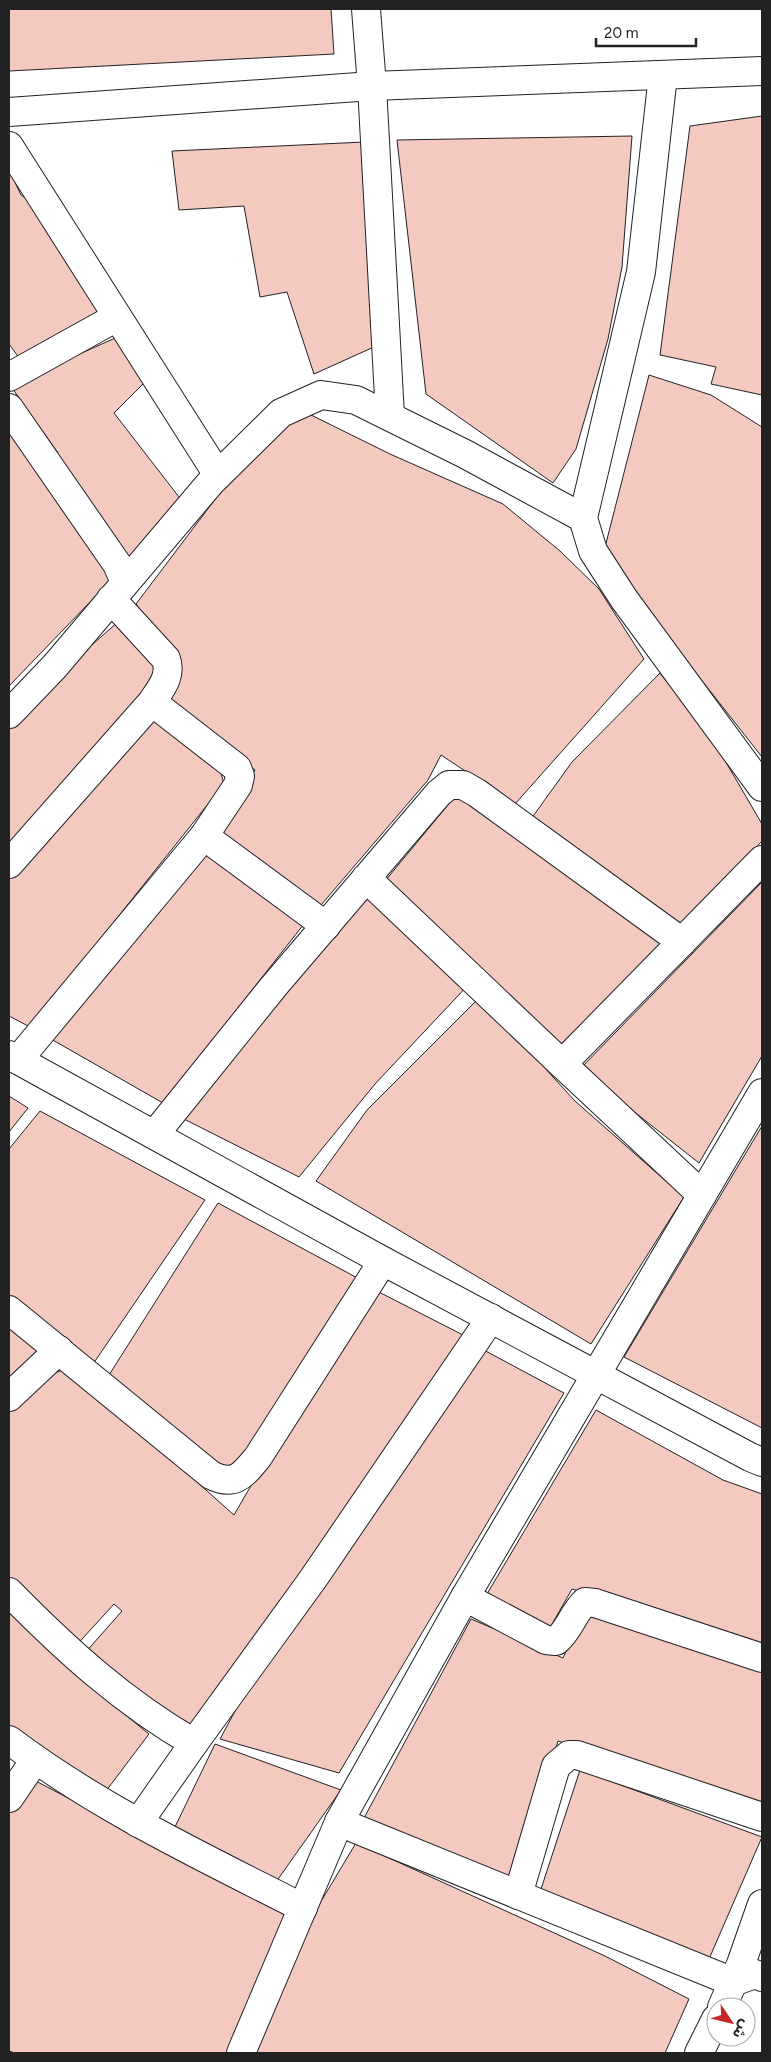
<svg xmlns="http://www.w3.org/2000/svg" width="771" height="2062" viewBox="0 0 771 2062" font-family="Figtree,'Noto Sans Arabic',sans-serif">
  <rect width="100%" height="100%" fill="#fff"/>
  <g fill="#f3c9c0" stroke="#222">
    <polygon points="9,9 331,9 334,54 9,71"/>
    <polygon points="762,116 762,395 711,384 716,367 660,355 690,126"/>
    <polygon points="632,136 622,267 608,339 576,449 553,483 426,394 397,140"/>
    <polygon points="364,142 385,342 314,374 287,292 260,297 244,206 179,210 172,151"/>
    <polygon points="9,170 21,195 45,212 107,316 22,362 9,344"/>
    <polygon points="122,335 146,381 114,413 186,506 128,568 49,463 58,453 10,385"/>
    <polygon points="649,375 711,395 762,427 762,757 603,555"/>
    <polygon points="307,413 390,454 503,504 560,551 599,589 644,659 515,804 441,755 428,780 315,912 210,834 255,770 169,703 172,651 136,604 238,469 275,433"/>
    <polygon points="9,424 119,572 9,686"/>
    <polygon points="119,621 161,671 9,846 9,726 42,689"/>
    <polygon points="660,673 713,740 762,824 762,841 680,928 531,819 572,762"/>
    <polygon points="149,711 218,762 224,784 30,1027 9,1016 9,872"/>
    <polygon points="457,794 664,946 555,1050 385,881"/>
    <polygon points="204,842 304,924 163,1103 44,1035"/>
    <polygon points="762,882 762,1056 699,1163 580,1069"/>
    <polygon points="365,891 470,983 375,1084 299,1177 176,1115"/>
    <polygon points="480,997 575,1101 684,1197 591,1344 316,1181 367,1110"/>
    <polygon points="9,1096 28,1108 9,1132"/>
    <polygon points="40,1111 205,1200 91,1367 9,1296 9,1149"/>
    <polygon points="762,1126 762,1428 624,1357"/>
    <polygon points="218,1203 363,1281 252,1444 229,1467 216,1471 109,1375"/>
    <polygon points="371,1288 467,1337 197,1733 84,1654 122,1611 114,1604 73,1649 9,1581 9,1412 47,1377 68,1367 234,1515 278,1439"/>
    <polygon points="9,1318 43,1345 9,1380"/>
    <polygon points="480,1348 564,1393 339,1773 220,1739 254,1676"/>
    <polygon points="596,1410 723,1480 762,1494 762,1646 572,1589 547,1633 484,1599"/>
    <polygon points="9,1605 117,1708 149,1734 103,1795 9,1726"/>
    <polygon points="584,1611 762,1671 762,1805 558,1741 516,1883 364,1818 471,1619 563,1658"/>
    <polygon points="215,1744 341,1790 276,1882 173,1831"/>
    <polygon points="580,1770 762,1837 709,1959 541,1889"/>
    <polygon points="32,1779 184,1859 289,1911 227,2053 15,2053 9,2051 9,1813"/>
    <polygon points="356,1843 605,1956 689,1999 665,2053 255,2053 311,1918"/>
  </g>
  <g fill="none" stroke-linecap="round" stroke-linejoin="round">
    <defs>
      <g id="street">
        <polyline points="366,9 372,86 390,416"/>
        <polyline points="663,75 641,272 583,518 593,551 624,599 762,787"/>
        <polyline points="9,112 372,86 762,71"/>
        <polyline points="9,146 218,475"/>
        <polyline points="9,377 117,317"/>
        <polyline points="9,408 117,564 125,582"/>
        <polyline points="9,714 55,666 211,482 281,413 321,395 356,400 465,454 583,518"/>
        <polyline points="204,836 326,926"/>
        <path d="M9,864l143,-162c9,-14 20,-26 14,-43l-55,-60"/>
        <polyline points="366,878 562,1064"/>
        <polyline points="9,1055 383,1261 750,1457 762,1462"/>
        <polyline points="18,1060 204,836 238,785 240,776 237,768 152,702"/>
        <polyline points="155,1134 274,986 439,793 449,785 463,785 477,793 682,942"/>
        <polyline points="702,1195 562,1064 762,860"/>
        <path d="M9,1310l202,165c24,12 32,0 47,-18l125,-196"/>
        <polyline points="9,1397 59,1350"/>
        <path d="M9,1592c57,58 114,110 185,151l-56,80"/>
        <path d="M465,1597l81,43 10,1c13,-10 17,-28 29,-39l10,1 167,55"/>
        <path d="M9,1740c90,68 194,117 294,168"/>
        <polyline points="194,1743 313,1579 491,1318"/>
        <polyline points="9,1798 35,1760"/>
        <polyline points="339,1822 733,1982 755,1974 762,1977"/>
        <polyline points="518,1895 556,1766 569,1755 577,1755 762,1817"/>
        <polyline points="722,2007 741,1964 762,1904"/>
        <polyline points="241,2053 339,1822 465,1597 762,1093"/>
        <polyline points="699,2053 716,2019"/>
      </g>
    </defs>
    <use href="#street" stroke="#222" stroke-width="30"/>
    <use href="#street" stroke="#fff" stroke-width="28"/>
  </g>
  <rect width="771" height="2062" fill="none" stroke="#222222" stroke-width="20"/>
  <g transform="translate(731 2022) rotate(125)"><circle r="24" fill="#ffffff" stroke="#a7a7a7"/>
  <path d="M0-4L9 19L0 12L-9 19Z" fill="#c62828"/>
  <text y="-8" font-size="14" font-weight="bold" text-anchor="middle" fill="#222222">ش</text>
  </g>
  <path d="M596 38v8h100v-8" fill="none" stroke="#222222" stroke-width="2.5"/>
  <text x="604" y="38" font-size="15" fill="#222222" stroke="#ffffff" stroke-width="4" paint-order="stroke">20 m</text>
</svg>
